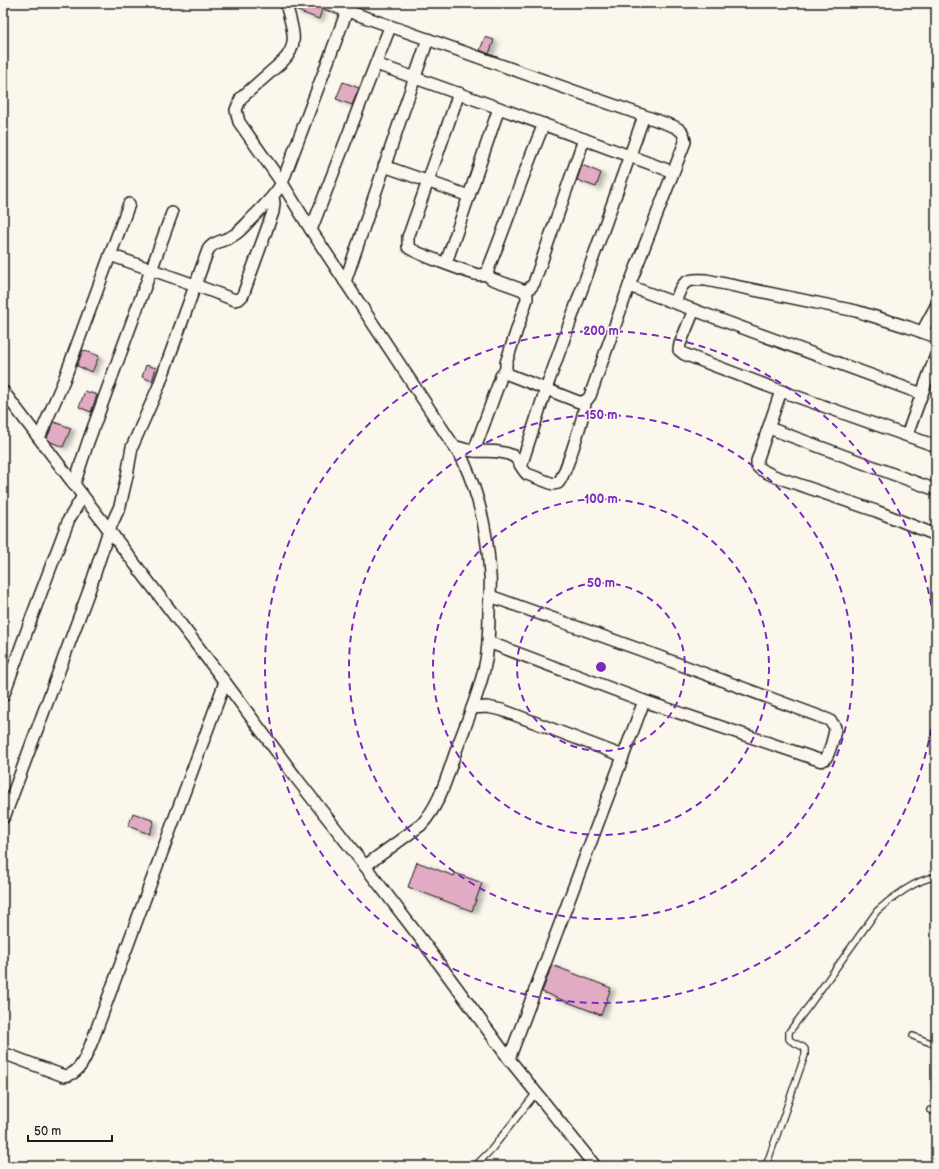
<svg xmlns="http://www.w3.org/2000/svg" width="939" height="1169" viewBox="0 0 939 1169" font-family="'Balsamiq Sans',sans-serif">
  <defs>
    <filter id="shadow"><feDropShadow dx="4.5" dy="2.5" stdDeviation="2" flood-color="#0004"/></filter>
  </defs>
  <rect width="100%" height="100%" fill="#fbf7ec"/>
  <filter id="ink" filterUnits="userSpaceOnUse"><feTurbulence type="fractalNoise" baseFrequency=".025" numOctaves="2"/><feDisplacementMap in="SourceGraphic" scale="8" xChannelSelector="R" yChannelSelector="G"/><feConvolveMatrix kernelMatrix="1 2 1 2 8 2 1 2 1" color-interpolation-filters="sRGB"/></filter>
  <g filter="url(#ink)">
    <g fill="#e1acc3" stroke="#1c1c1c" filter="url(#shadow)">
      <polygon points="293,3 307,3 320,8 322,9 319,19 295,10"/>
      <polygon points="485,37 494,40 489,54 480,50"/>
      <polygon points="343,82 359,88 352,105 336,99"/>
      <polygon points="582,165 601,173 596,187 577,180"/>
      <polygon points="83,350 99,356 92,372 77,366"/>
      <polygon points="146,365 156,368 152,381 142,377"/>
      <polygon points="85,391 97,395 91,412 79,407"/>
      <polygon points="54,422 71,428 63,447 51,442 47,438"/>
      <polygon points="133,813 154,821 149,834 128,826"/>
      <polygon points="417,862 454,876 455,873 482,883 472,911 408,887"/>
      <polygon points="552,965 611,988 601,1015 542,992"/>
    </g>
    <g fill="none" stroke-linecap="round" stroke-linejoin="round">
      <defs>
        <g id="lane">
          <polyline points="913,1036 936,1045"/>
          <polyline points="930,1110 936,1112"/>
          <polyline points="475,1166 491,1150 536,1093"/>
          <path d="M766,1166l39,-111v-6l-2,-2 -12,-6 -2,-2v-7l22,-29 66,-92c13,-12 41,-33 59,-34"/>
        </g>
        <g id="street">
          <path d="M286,3c5,23 15,40 -3,58l-42,37 -5,12 3,12 43,61 29,47 152,230c16,35 25,76 27,115 1,11 0,22 -1,33 0,19 0,39 -4,57 -6,30 -19,58 -29,86 -9,25 -16,54 -35,74l-56,41"/>
          <path d="M325,3l348,123c8,4 11,6 12,16l-56,144 -39,110c-3,5 -6,6 -11,6l-69,-27 -4,-3v-9l21,-64v-4l-4,-5 -31,-11c-5,-3 -5,-6 -3,-12 19,-47 35,-96 55,-143"/>
          <polyline points="376,64 499,108 673,172"/>
          <path d="M459,93l-49,139 -2,5v10c6,6 57,24 67,27 4,1 8,1 13,0"/>
          <polyline points="384,166 469,196"/>
          <polyline points="311,230 390,27"/>
          <polyline points="110,255 195,285 235,300 239,299 243,295 273,212 274,203 273,197"/>
          <polyline points="446,263 499,108"/>
          <polyline points="345,282 428,39"/>
          <polyline points="629,286 922,394"/>
          <polyline points="525,292 531,287 534,283 584,139"/>
          <path d="M675,303c7,-20 8,-25 31,-23l150,31 52,16 28,10"/>
          <polyline points="694,310 680,344 679,350 684,354 781,391 936,446"/>
          <polyline points="922,332 936,306"/>
          <polyline points="3,391 225,682 297,779 365,866 424,943 509,1059 595,1166"/>
          <polyline points="781,391 757,461 757,466 760,469 774,476 876,511 936,535"/>
          <polyline points="769,428 936,490"/>
          <polyline points="907,435 936,355"/>
          <polyline points="39,438 64,380 129,204"/>
          <path d="M454,446c7,2 14,5 21,5 12,1 27,-1 38,5 7,4 8,13 14,18l26,10 5,-1c7,-6 28,-72 27,-82"/>
          <polyline points="474,451 500,380 501,376 505,371"/>
          <polyline points="521,466 546,389 644,116"/>
          <polyline points="74,485 88,442 172,213"/>
          <path d="M488,642l156,59 175,59c3,1 3,1 6,-1 4,-3 10,-26 10,-31 -1,-4 -4,-6 -6,-8l-188,-70 -151,-54"/>
          <polyline points="3,696 33,614 69,519 83,496"/>
          <polyline points="472,708 487,707 502,710 623,756"/>
          <path d="M3,818l2,-3 85,-227 19,-58 11,-24 7,-30 5,-29 26,-59 50,-138c5,-9 18,-9 26,-15 7,-4 12,-11 18,-17 11,-11 22,-21 30,-35l65,-172"/>
          <path d="M3,1053l61,23c17,-1 23,-23 29,-37l132,-357"/>
          <polyline points="509,1059 644,701"/>
        </g>
      </defs>
      <use href="#lane" stroke="#1c1c1c" stroke-width="8"/>
      <use href="#street" stroke="#1c1c1c" stroke-width="14"/>
      <use href="#lane" stroke="#fbf7ec" stroke-width="5.5"/>
      <use href="#street" stroke="#fbf7ec" stroke-width="11"/>
    </g>
  </g>
  <g fill="none" stroke="#7b2cbf" stroke-width="2" stroke-dasharray="7 5">
    <circle cx="601" cy="667" r="84"/>
    <circle cx="601" cy="667" r="168"/>
    <circle cx="601" cy="667" r="252"/>
    <path d="M936 693A336 336 0 1 1 936 641"/>
  </g>
  <circle cx="601" cy="667" r="6" fill="#7b2cbf" stroke="#fbf7ec" stroke-width="2"/>
  <g font-size="12" text-anchor="middle" font-weight="bold" fill="#7b2cbf" stroke="#fbf7ec" stroke-width="3.5" stroke-linejoin="round" paint-order="stroke">
    <text x="601" y="335">200 m</text>
    <text x="601" y="419">150 m</text>
    <text x="601" y="503">100 m</text>
    <text x="601" y="587">50 m</text>
  </g>
  <rect width="939" height="1169" fill="none" stroke="#fbf7ec" stroke-width="16"/>
  <rect x="8" y="8" width="923" height="1153" fill="none" stroke="#1c1c1c" stroke-width="1.5" filter="url(#ink)"/>
  <path d="M28 1135v6h84v-6" fill="none" stroke="#1c1c1c" stroke-width="2"/>
  <text x="34" y="1135" font-size="12" fill="#1c1c1c" stroke="#fbf7ec" stroke-width="3" paint-order="stroke">50 m</text>
</svg>
